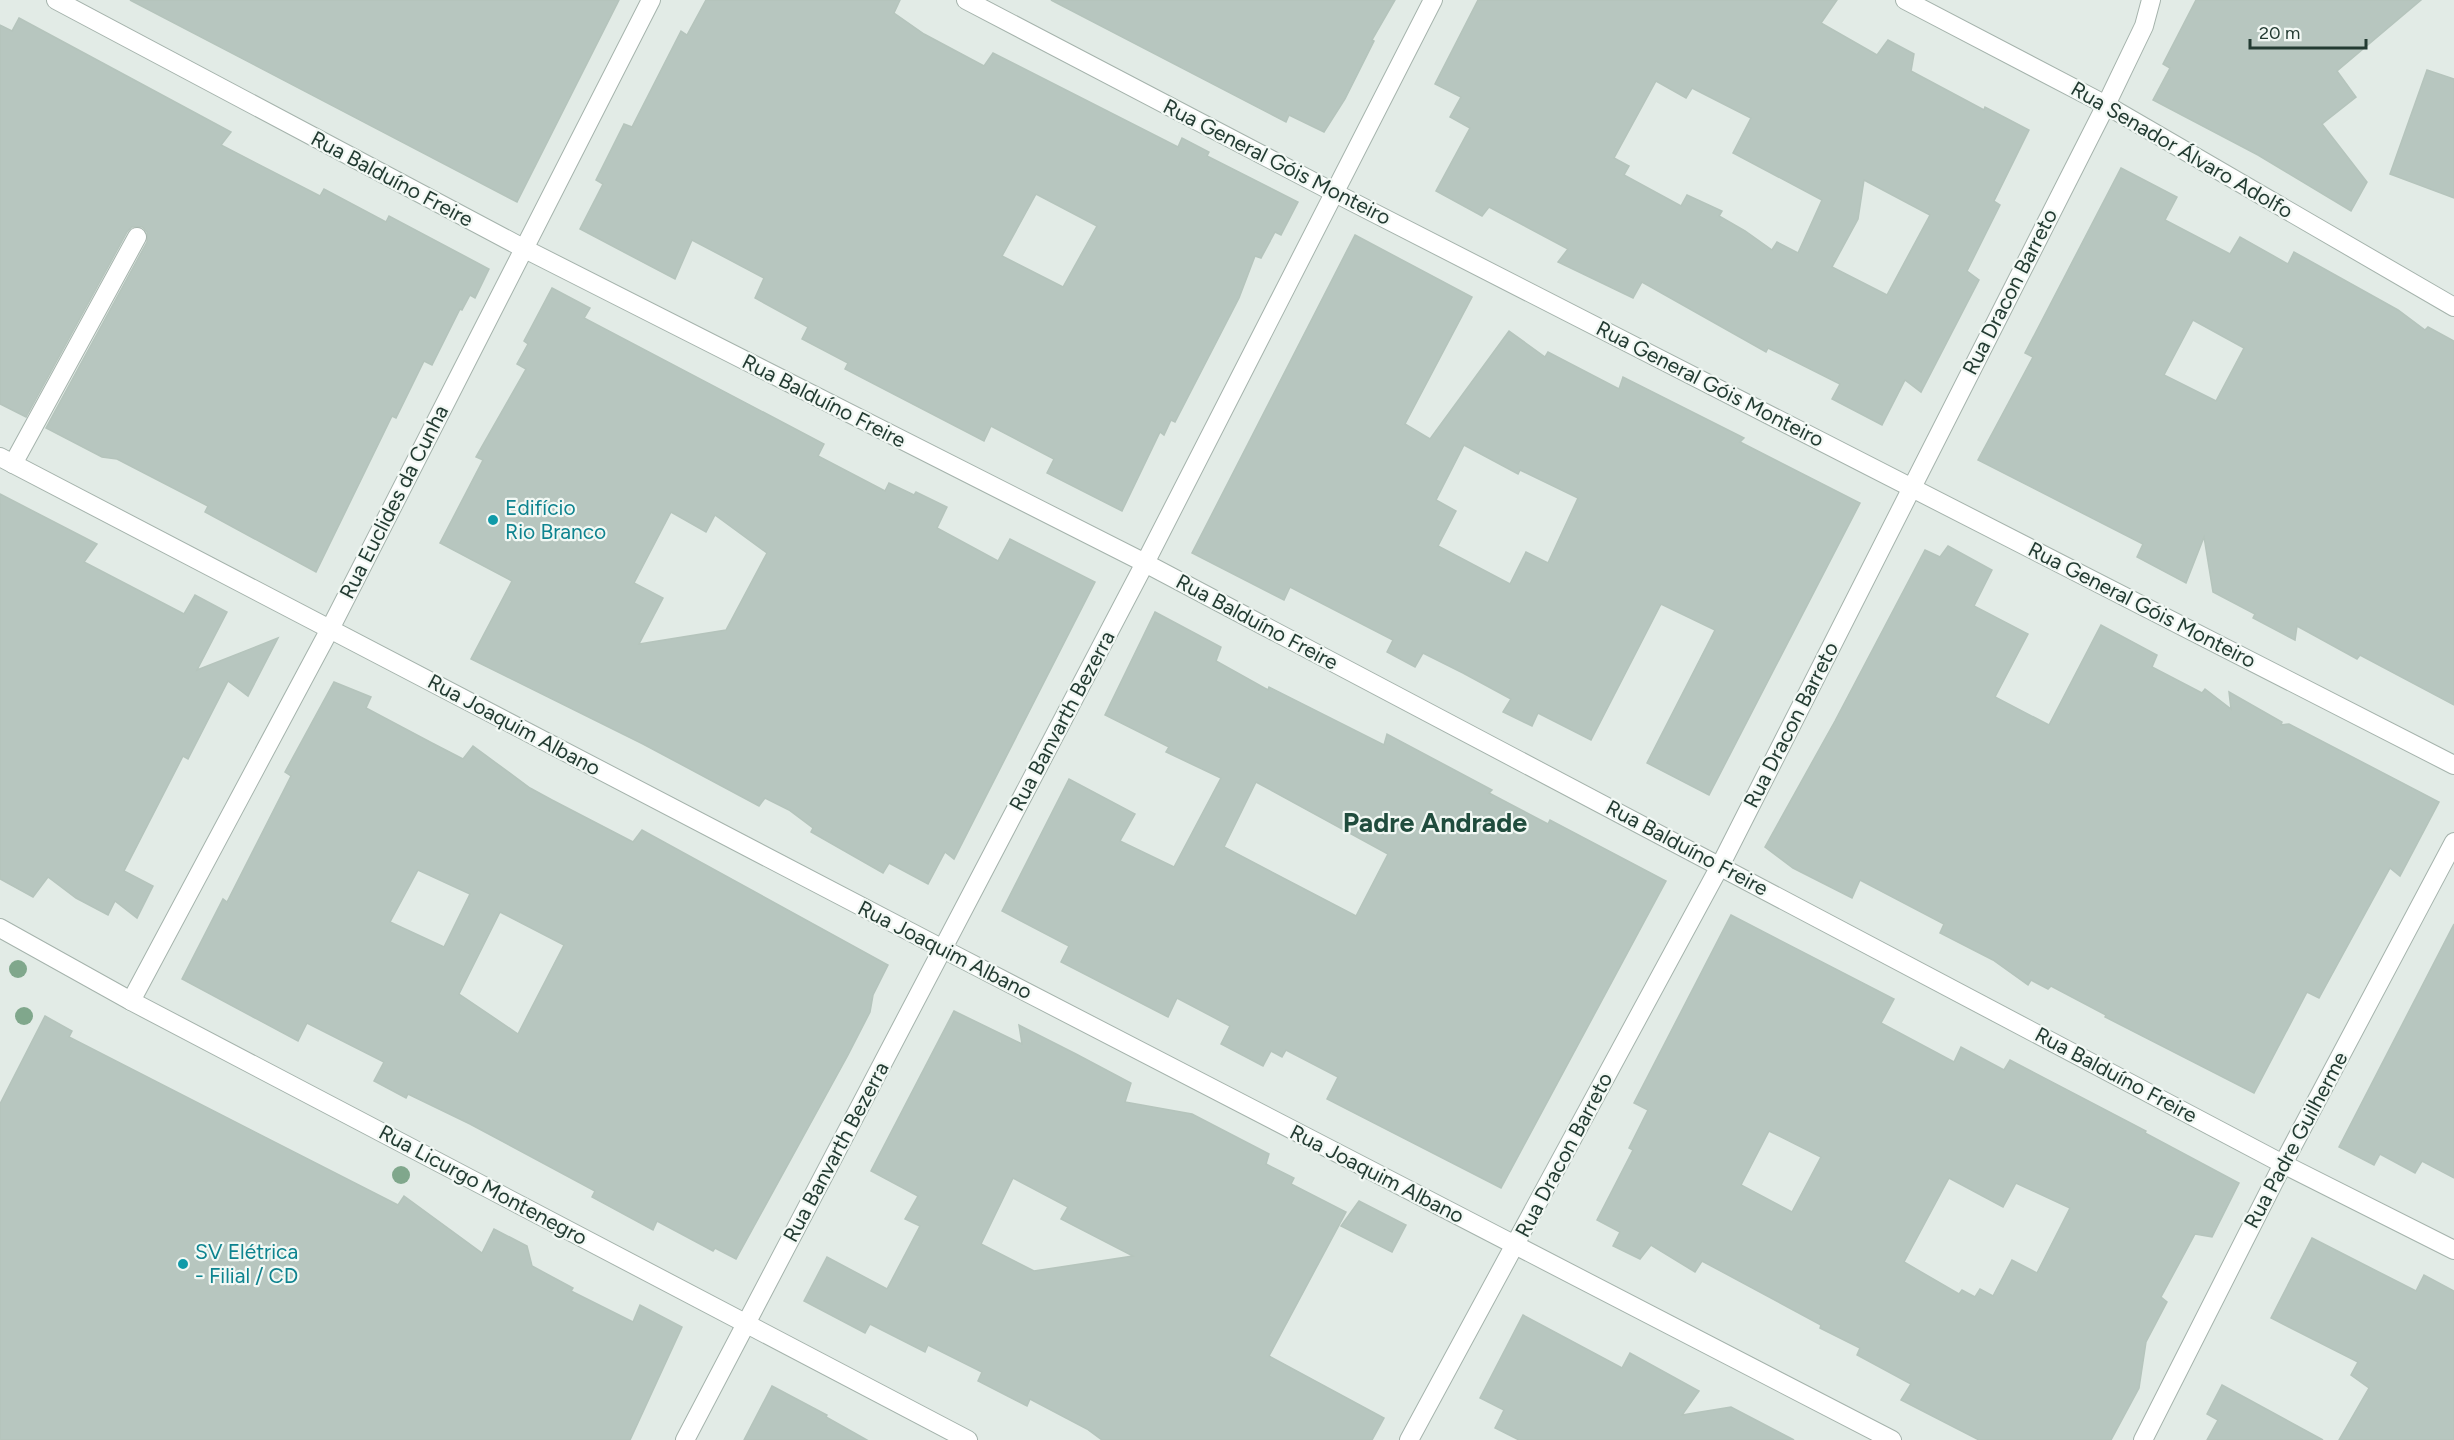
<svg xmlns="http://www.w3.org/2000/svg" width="2454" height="1440" viewBox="0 0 2454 1440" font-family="Figtree,sans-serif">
  <rect width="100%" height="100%" fill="#e2ebe6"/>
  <g fill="#b7c6bf" stroke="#b5c4bc" stroke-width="1.5" fill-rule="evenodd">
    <polygon points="130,0 619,0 517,202"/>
    <path d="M706,0h194l-6,13 30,21 60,32 9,-13 185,94 4,-9 27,14 -2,4 91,46 -17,33 -6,-3 -14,26 -6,-2 -16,42 -64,124 -4,-2 -7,15 -4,-3 -38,79 -75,-38 7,-14 -63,-33 -7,15 -139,-72 3,-6 -46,-24 6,-12 -53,-29 9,-20 -72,-38 -17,39 -95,-50 23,-45 -7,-4 28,-56 8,3 49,-96 6,4zM1036,194l61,32 -34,61 -61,-31z"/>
    <polygon points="1051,0 1395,0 1372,40 1374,41 1345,99 1324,132 1289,115 1286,122"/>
    <path d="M1478,0h359l-16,23 56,32 11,-15 26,14 -3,17 73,39 1,-3 44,23 -35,71 6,4 -33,66 12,9 -58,112 -16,-12 -23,45 -50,-26 8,-15 -72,-36 -2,4 -124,-70 -9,16 -75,-36 10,-13 -79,-42 -7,9 -46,-25 34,-63 -20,-11 11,-20 -26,-13zM1656,81l30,17 6,-10 59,30 -18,35 89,47 -24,53 -21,-11 -5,8 -27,-19 -26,-15 3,-5 -35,-16 -6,11 -57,-31 5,-9 -15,-8zM1864,180l66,35 -43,80 -55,-28 26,-48z"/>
    <polygon points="2196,0 2421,0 2337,71 2356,97 2322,124 2367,182 2351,211 2258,155 2153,100 2170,68 2163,64"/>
    <polygon points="19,18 231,132 221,145 320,196 324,189 386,222 389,216 489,269 475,298 470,295 462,310 460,309 432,365 424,361 396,418 392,416 316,572 205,512 208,506 117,459 102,457 46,428 147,242 147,232 142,227 132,227 127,232 26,417 0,404 0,25 12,31"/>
    <polygon points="2427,70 2454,79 2454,198 2390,174"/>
    <path d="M2121,168l56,29 -12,23 65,34 10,-17 48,27 6,-12 104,58 27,20 3,-3 26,14v364l-94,-50 -3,4 -60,-33 -2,14 -42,-22 2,-4 -42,-22 -9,-55 -18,46 -49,-26 6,-13 -165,-84 55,-103 -8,-4zM2193,320l51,28 -28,53 -52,-26z"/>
    <path d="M1355,235l117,62 -67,127 25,15 79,-108 36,26 3,-5 71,37 4,-12 121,61 -4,4 120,61 -151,292 -62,-32 68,-133 -54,-26 -70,136 -53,-27 -6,13 -29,-14 8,-13 -48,-26 -40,-20 -8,14 -28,-15 6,-12 -103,-53 -6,13 -92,-47zM1464,445l54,29 2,-4 58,28 -30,65 -22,-11 -16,32 -72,-38 18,-35 -20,-11z"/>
    <path d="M552,288l38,20 -6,10 240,126 -6,12 67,35 4,-8 25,12 2,-3 31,15 -10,21 61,33 12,-22 85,43 -141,277 -9,-7 -17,32 -39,-21 -6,10 -72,-41 2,-4 -24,-18 -24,-12 -6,8 -116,-62 -172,-85 41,-78 -72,-38 43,-83 -7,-3 50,-88 -9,-5 11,-20 -4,-3zM671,512l35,20 9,-17 52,38 -41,77 -87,14 24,-46 -29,-15z"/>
    <polygon points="0,494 97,544 84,562 184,614 195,595 227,612 197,670 278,638 248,696 228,681 188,759 183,756 124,871 153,886 137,918 115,901 108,915 76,898 48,877 33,897 0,879"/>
    <polygon points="1948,546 1992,570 1974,606 2028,634 1995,697 2049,725 2101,625 2157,655 2152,667 2202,693 2205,689 2231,709 2229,692 2282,722 2281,725 2289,724 2439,802 2400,876 2390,868 2319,998 2307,992 2254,1093 2105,1017 2106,1015 2051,986 2048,989 2031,980 2028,985 1993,960 1940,933 1944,924 1860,880 1852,898 1793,868 1765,847 1835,721 1925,550 1940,557"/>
    <path d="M1155,612l66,35 -5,14 52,29 1,-3 115,58 3,-11 105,56 -3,3 59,31 2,-4 116,61 -165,307 -174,-89 11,-22 -52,-27 -4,7 -11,-6 -8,15 -42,-22 9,-18 -53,-28 -9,19 -107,-55 8,-16 -67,-35 67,-132 66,35 -15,27 54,26 47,-89 -55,-26 3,-5 -64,-32zM1256,782l132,72 -32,62 -132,-69z"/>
    <path d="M334,682l37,15 -5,11 66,35 31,16 10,-13 57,42 22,12 81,42 9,-12 246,135 -15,30 -3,17 -22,43 -112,204 -21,-11 -2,3 -56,-30 -4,9 -61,-33 3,-6 -125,-67 -62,-30 -2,4 -32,-17 10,-19 -77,-39 -9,18 -116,-62 41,-80 4,3 64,-126 -6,-4zM418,870l52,24 -26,53 -54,-25zM500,912l64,33 -46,89 -59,-40z"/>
    <path d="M1731,915l163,84 -13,24 73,39 7,-15 43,23 6,-10 136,71 -1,2 94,50 -27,54 -17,-3 -34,63 6,5 -21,40 -7,46 -28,52h-132l-78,-40 10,-16 -54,-29 3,-7 -40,-20 1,-3 -119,-64 -7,11 -44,-27 -11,14 -27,-13 7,-14 -23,-12 36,-70 -4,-2 19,-38 -14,-7zM1769,1131l52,26 -29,55 -51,-27zM1949,1178l54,29 13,-24 54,25 -33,65 -25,-13 -19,36 -13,-7 -5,8 -13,-7 -3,4 -55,-32z"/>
    <polygon points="2454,924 2454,1178 2422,1161 2415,1173 2380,1154 2374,1165 2339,1147"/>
    <path d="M954,1011l68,33 -3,-19 57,29 55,29 -6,19 67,12 77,40 -3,10 28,14 -3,6 55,28 -77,144 115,62 -12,22h-270l-15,-11 -57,-30 -3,7 -49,-25 4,-9 -54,-27 -3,7 -55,-28 -5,9 -61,-32 23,-44 60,32 33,-63 -15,-7 13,-23 -47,-25zM1013,1178l55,29 -7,12 72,37 -99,15 -53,-27z"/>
    <polygon points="45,1016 72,1031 69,1037 398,1205 404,1196 482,1253 494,1229 527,1246 532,1266 573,1288 571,1291 633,1322 640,1305 682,1327 630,1440 0,1440 0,1104"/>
    <polygon points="1359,1201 1406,1225 1392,1252 1341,1226"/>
    <polygon points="2312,1238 2416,1291 2424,1275 2454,1291 2454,1440 2339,1440 2369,1388 2351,1375 2358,1362 2271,1318"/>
    <polygon points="1523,1315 1622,1368 1630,1353 1699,1391 1682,1415 1731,1407 1794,1440 1519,1440 1495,1428 1504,1410 1480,1398"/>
    <polygon points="2222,1385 2323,1440 2207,1440 2218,1420 2207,1414"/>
    <polygon points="772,1386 827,1415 826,1417 867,1440 744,1440"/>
  </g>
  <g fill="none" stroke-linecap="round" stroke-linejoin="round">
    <defs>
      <g id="minor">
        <polyline points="56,0 523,248 1145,563 2283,1164 2454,1250"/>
        <polyline points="966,0 1333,192 2454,765"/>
        <polyline points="1905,0 2106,105 2454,307"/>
        <polyline points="0,457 943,949 1892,1440"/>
        <polyline points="13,464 137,237"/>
        <polyline points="0,928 131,1001 968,1440"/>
        <polyline points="131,1001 330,629 651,0"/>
        <polyline points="685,1440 1145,563 1433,0"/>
        <polyline points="1409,1440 1720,866 2106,105 2144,26 2151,0"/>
        <polyline points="2143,1440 2283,1164 2454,842"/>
      </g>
    </defs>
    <use href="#minor" stroke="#a5b3ac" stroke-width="20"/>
    <use href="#minor" stroke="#fff" stroke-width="18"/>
  </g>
  <g fill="#80a78c">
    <circle cx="18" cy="969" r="9"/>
    <circle cx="24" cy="1016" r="9"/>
    <circle cx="401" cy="1175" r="9"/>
  </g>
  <g fill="#0f9aa8" stroke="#f2f8f4" stroke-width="2">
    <circle cx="493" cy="520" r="6"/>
    <circle cx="183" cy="1264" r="6"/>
  </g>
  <g text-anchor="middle" stroke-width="4.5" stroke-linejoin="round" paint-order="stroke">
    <g font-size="21" fill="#233b32" stroke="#f2f8f4">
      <text transform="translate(2182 150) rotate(30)" y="7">Rua Senador Álvaro Adolfo</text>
      <text transform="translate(1277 162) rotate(27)" y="7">Rua General Góis Monteiro</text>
      <text transform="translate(392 179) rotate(28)" y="7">Rua Balduíno Freire</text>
      <text transform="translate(2010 292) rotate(-63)" y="7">Rua Dracon Barreto</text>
      <text transform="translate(1710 384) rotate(27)" y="7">Rua General Góis Monteiro</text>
      <text transform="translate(824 401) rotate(27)" y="7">Rua Balduíno Freire</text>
      <text transform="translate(394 502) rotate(-63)" y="7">Rua Euclides da Cunha</text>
      <text transform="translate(2142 605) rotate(27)" y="7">Rua General Góis Monteiro</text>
      <text transform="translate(1257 622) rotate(28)" y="7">Rua Balduíno Freire</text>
      <text transform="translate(1062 721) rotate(-62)" y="7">Rua Banvarth Bezerra</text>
      <text transform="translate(514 725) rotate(28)" y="7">Rua Joaquim Albano</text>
      <text transform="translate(1791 725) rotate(-63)" y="7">Rua Dracon Barreto</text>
      <text transform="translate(1687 848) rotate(28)" y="7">Rua Balduíno Freire</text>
      <text transform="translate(945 950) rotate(27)" y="7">Rua Joaquim Albano</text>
      <text transform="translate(2116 1075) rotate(28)" y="7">Rua Balduíno Freire</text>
      <text transform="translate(2296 1140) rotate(-62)" y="7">Rua Padre Guilherme</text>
      <text transform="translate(836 1152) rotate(-62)" y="7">Rua Banvarth Bezerra</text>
      <text transform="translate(1564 1155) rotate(-62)" y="7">Rua Dracon Barreto</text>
      <text transform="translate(1377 1174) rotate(27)" y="7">Rua Joaquim Albano</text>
      <text transform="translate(483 1185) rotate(28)" y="7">Rua Licurgo Montenegro</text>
    </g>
    <g font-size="21" fill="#0d838f" stroke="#f2f8f4" text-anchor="start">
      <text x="505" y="515">Edifício<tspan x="505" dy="24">Rio Branco</tspan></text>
      <text x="195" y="1259">SV Elétrica<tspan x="195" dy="24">- Filial / CD</tspan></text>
    </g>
    <g font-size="27" font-weight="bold" fill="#204c3d" stroke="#f2f8f4">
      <text x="1435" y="832">Padre Andrade</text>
    </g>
  </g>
  <path d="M2250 39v9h116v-9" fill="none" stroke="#233b32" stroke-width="3"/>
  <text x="2259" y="39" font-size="18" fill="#233b32" stroke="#f2f8f4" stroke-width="4.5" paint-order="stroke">20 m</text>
</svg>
